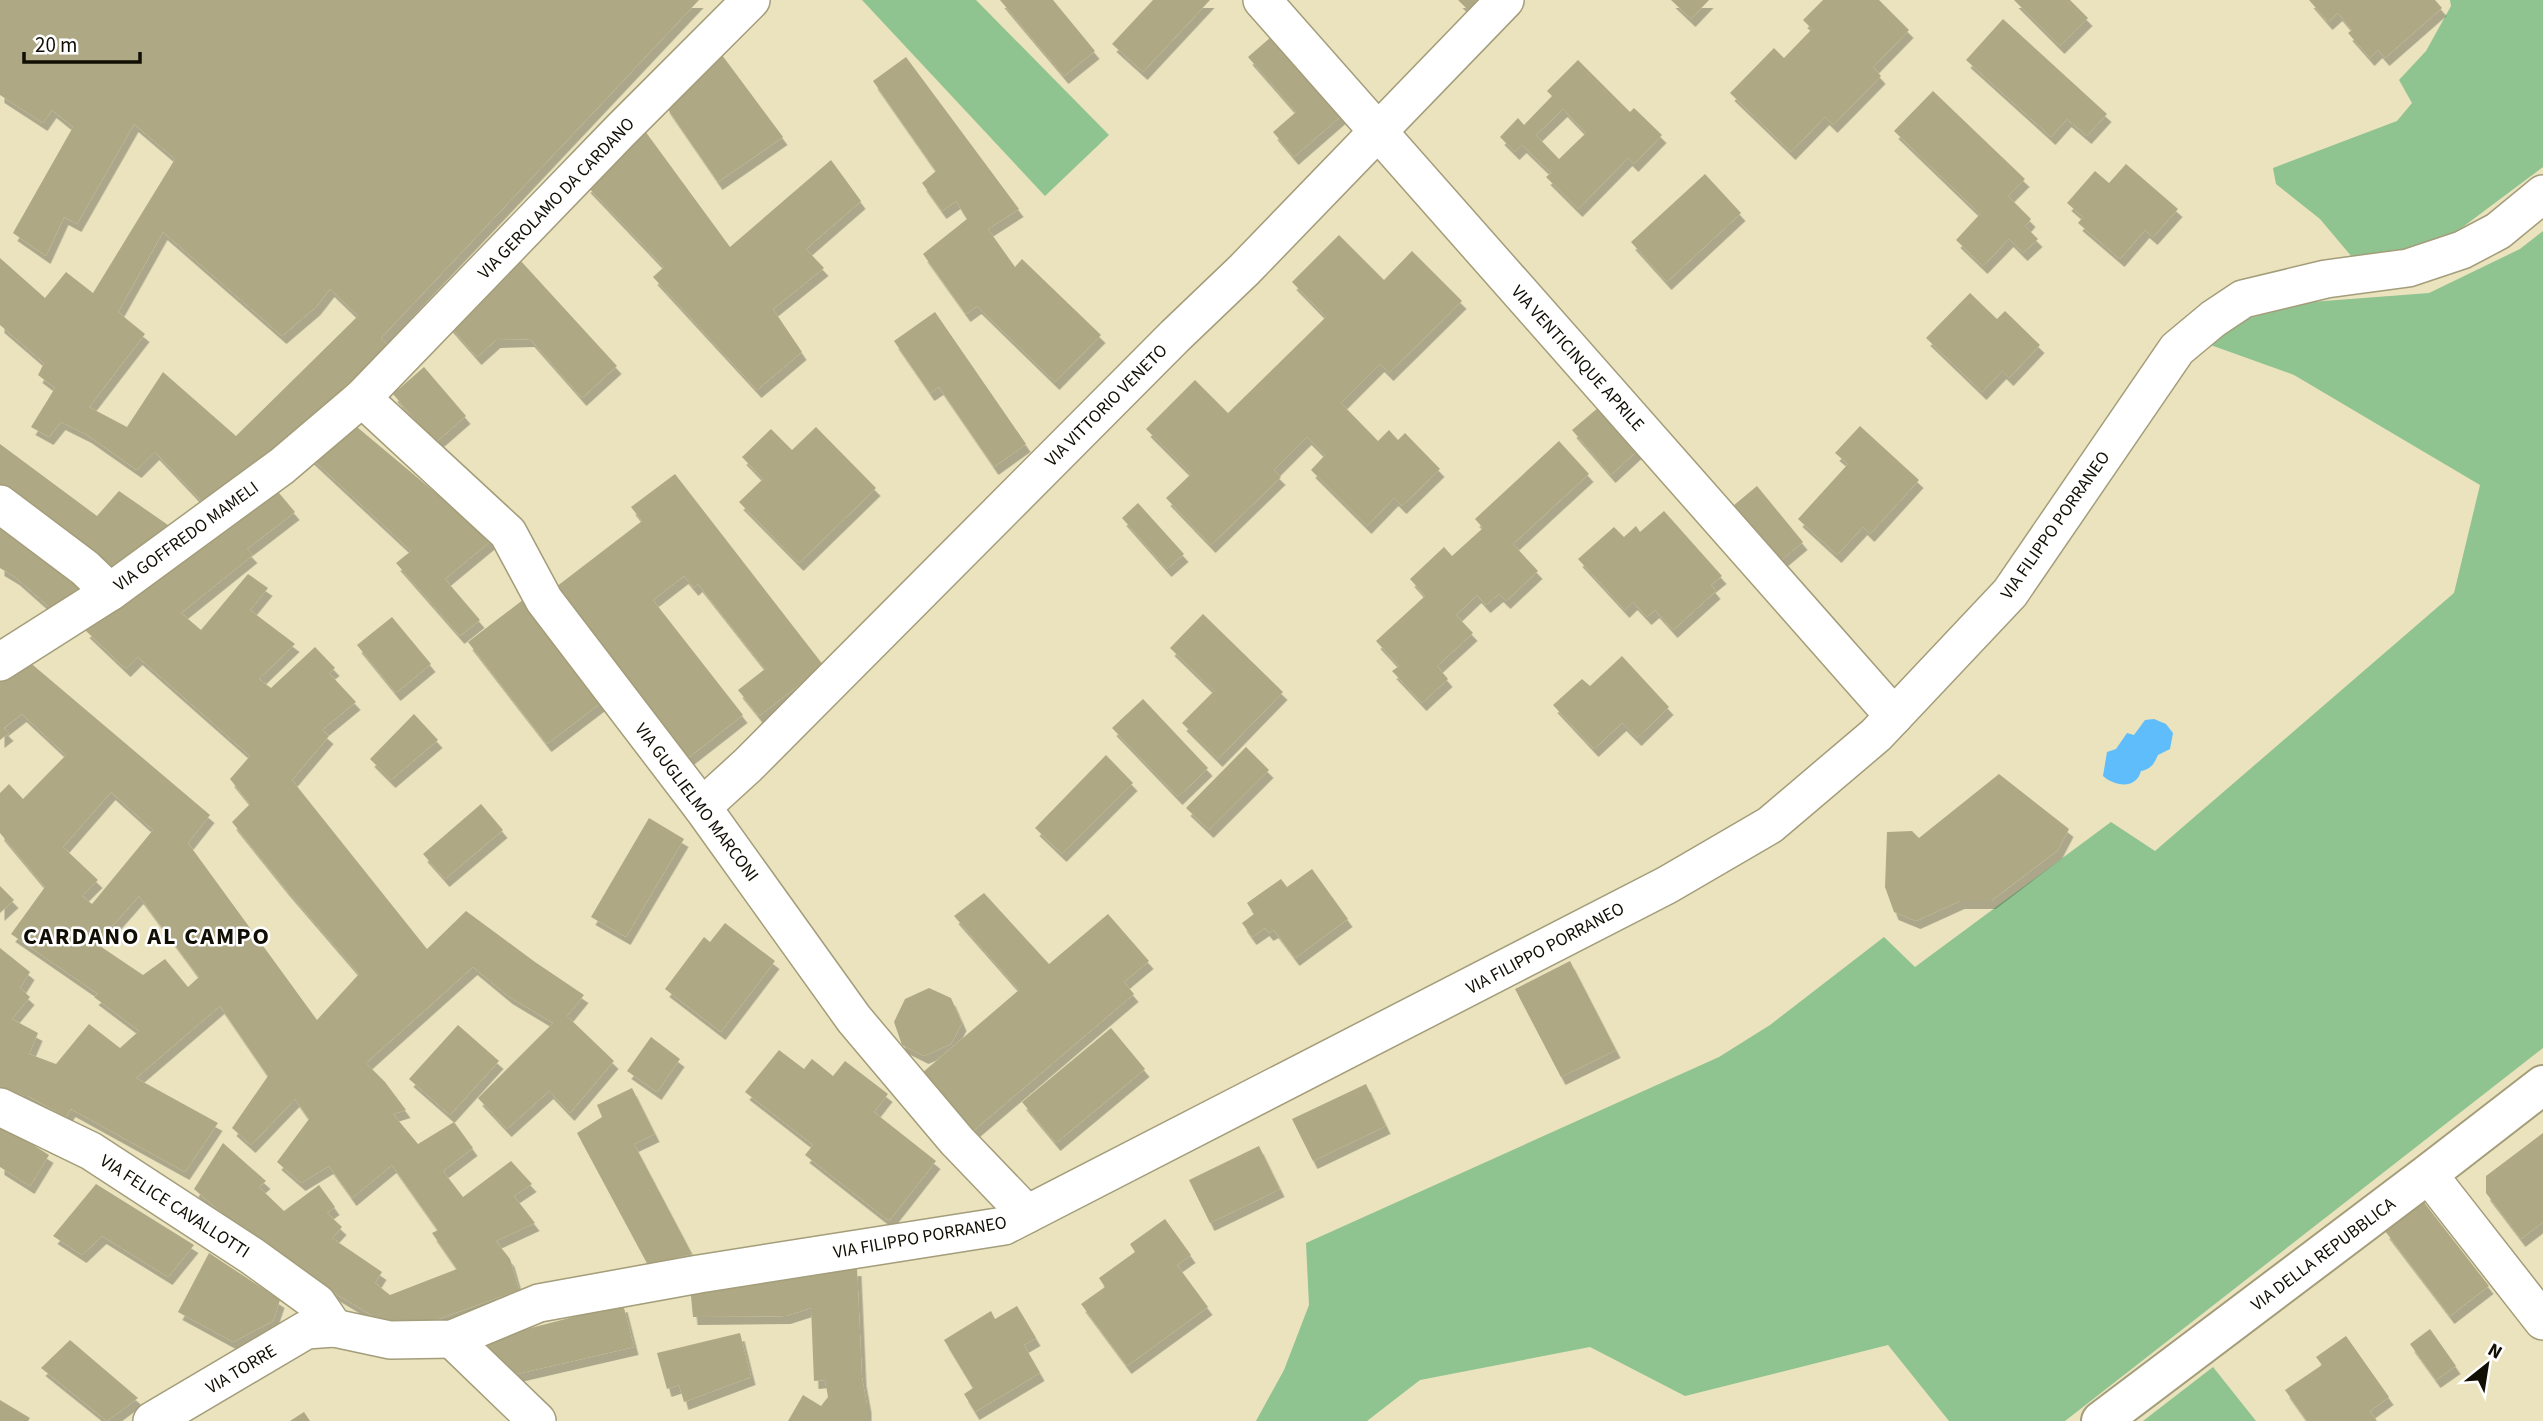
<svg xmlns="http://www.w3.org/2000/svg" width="2543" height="1421" viewBox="0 0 2543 1421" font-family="'Source Sans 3',sans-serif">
  <defs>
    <filter id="shadow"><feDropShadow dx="4.5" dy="8" stdDeviation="0" flood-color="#0004"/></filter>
  </defs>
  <rect width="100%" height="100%" fill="#eae3be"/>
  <g fill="#8fc390">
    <polygon points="862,0 976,0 1109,135 1045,196"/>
    <polygon points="2450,0 2543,0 2543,167 2440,244 2352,257 2320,219 2276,184 2273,168 2397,121 2412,103 2399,80 2426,51 2451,6"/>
    <polygon points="2543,231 2543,1048 2065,1421 1949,1421 1888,1345 1685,1396 1590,1347 1420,1380 1367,1421 1256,1421 1284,1370 1309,1305 1306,1243 1719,1057 1770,1025 1884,937 1915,967 2111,822 2155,851 2454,593 2480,485 2294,375 2205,343 2242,320 2311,302 2429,293 2520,249"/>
    <polygon points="2213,1367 2256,1421 2143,1421"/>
  </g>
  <path fill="#5ebdfa" d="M2154,719l12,5 7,9 -3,16 -12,6c-4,9 -7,14 -17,16 -5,19 -27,15 -38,5l4,-24 9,-3 11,-16 7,2 11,-15z"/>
  <g fill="#afa884" fill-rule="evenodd" filter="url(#shadow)">
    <path d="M0,0h699l-318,338 7,7 -94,90 -86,73 -53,-56 -18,18 -50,-35 -26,-13 -12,15 -18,-10 24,-39 -17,-13 6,-12 -44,-38v-67l45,40 21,-26 27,21 82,-134 -41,-35 -57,100 -13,-7 -18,39 -33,-23 60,-106 -21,-17 -9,13 -43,-28zM163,232l119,104 34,-29 14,-18 28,27 -122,120 -73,-64 -36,55 -38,-20 56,-73 -27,-22z"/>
    <polygon points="1000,0 1053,0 1095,51 1064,76"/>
    <polygon points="1153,0 1210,0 1143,72 1112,44"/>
    <polygon points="1458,0 1478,0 1468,10"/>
    <polygon points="1671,0 1709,0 1691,19"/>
    <polygon points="1823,0 1879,0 1909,30 1873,67 1881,76 1833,125 1825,117 1791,152 1730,93 1774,48 1784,58 1812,29 1803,20"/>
    <polygon points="2014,0 2070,0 2088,18 2060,46"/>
    <polygon points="2309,0 2435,0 2442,8 2385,58 2378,50 2370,58 2348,33 2352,30 2338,13 2328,22"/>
    <polygon points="2003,19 2107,114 2087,136 2067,119 2051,137 1966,60"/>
    <polygon points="1271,37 1341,116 1294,157 1273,132 1296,112 1248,57"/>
    <polygon points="719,51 783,137 718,182 665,105"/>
    <polygon points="906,57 1019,209 988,229 1015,267 1022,259 1101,335 1055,382 977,306 966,314 923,254 967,219 956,201 942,211 922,183 936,171 873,81"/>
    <path d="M1578,60l52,52 4,-4 28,27 -28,29 -6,-6 -50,51 -32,-32 5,-4 -29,-28 -7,7 -15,-15 18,-19 6,7 28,-29 -5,-5zM1563,109l23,24 -27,26 -23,-24z"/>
    <polygon points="1933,91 2025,179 2008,196 2031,219 2025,226 2038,239 2023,253 2009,239 1983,266 1956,240 1980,214 1894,131"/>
    <polygon points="645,131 730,247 831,160 861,201 806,249 824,268 773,309 802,352 757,390 653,277 664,267 586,185"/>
    <polygon points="2126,164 2178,209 2153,237 2145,230 2120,259 2078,223 2083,217 2067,203 2095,171 2109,183"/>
    <polygon points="1705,174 1741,213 1667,282 1631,242"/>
    <polygon points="1339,235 1384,280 1412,251 1462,301 1389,373 1380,364 1341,403 1378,441 1389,430 1398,440 1405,433 1440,469 1402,506 1394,498 1367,526 1311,470 1325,455 1307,437 1274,470 1281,477 1211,545 1166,498 1191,474 1146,429 1195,380 1228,413 1326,317 1292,282"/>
    <polygon points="519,259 617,366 582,398 530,339 496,340 477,357 448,324"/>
    <polygon points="1970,293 1997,319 2005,311 2040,345 2009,378 2002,371 1982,392 1926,338"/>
    <polygon points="935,312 1026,444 994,467 939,387 930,393 894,341"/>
    <polygon points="424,367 466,416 435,443 393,394"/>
    <polygon points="1599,407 1637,451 1611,475 1572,430"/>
    <polygon points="351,422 492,540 445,579 480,620 460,636 396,563 411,551 309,456"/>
    <polygon points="1860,426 1919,480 1870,534 1863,527 1837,555 1798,519 1848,464 1835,453"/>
    <polygon points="816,427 876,488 799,563 739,502 763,479 742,457 771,429 792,450"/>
    <polygon points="1559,441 1589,474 1513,544 1538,571 1506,601 1499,594 1486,605 1477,595 1456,615 1473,633 1437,666 1448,679 1422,703 1392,671 1399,666 1376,641 1425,596 1410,579 1444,547 1452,556 1483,528 1475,519"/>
    <polygon points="0,444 97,516 119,491 168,525 106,574 0,498"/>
    <polygon points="675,474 824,666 759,716 738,690 765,669 698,584 694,588 684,576 653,600 743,715 688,758 556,587 642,521 631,507"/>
    <polygon points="1757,486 1803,542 1779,562 1733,506"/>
    <path d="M274,487l21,25 -48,37 6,6 -72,58 20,17 47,-56 20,14 -18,22 45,34 -36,35 12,9 44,-41 20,21 -6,5 27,29 -34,28 7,6 -37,44 135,169 39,-38 69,51 49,33 -17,21 47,45 -44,52 -21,-22 -42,38 -29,-31 75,-75 -45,-27 -35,-29 -107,96 19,19 21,28 -13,4 25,30 36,-22 19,26 -30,23 20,26 48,-36 21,23 -18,12 21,27 -39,18 14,18 9,31 -86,31 -45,4 -117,-70 -77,-66 29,-46 43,38 -7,6 25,24 35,-26 16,22 -8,6 15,14 -10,11 50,34 -7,11 15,12 67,-26 -25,-36 6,-3 -46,-65 -40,33 -23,-32 -28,17 -24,-21 32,-43 -14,-20 -44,46 -19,-17 36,-52 -48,-70 -84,72 82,45 -33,49 -114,-63 -5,8 -38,-21 -20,-1 -8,-3v-144l30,24 -10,16 10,9 -18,22 26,14 -9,21 27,10 33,-40 31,24 19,-17 -45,-34 4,-3 -87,-60 34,-47 -45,-54v-40l9,-9 14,15 43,-44 -44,-41 -18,14 5,5 -9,7v-59l27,-21 183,155 -22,28 129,177 42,-46 -74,-86 -53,-66 18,-18 -20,-25 20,-23 -112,-99 -12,12 -41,-39 63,-45zM111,792l42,38 -61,74 -10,-8 16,-16 -35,-33zM139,896l60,81 -11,10 -23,-28 -22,16 -49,-33 23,-21z"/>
    <polygon points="1138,503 1184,554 1167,569 1122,518"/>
    <polygon points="1664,511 1722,576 1711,585 1716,591 1673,630 1655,610 1647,617 1633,602 1625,610 1578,559 1614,527 1624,537 1636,526 1640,532"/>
    <polygon points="0,515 94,590 58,615 15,577 0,568"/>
    <polygon points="528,596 606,699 547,744 468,642"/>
    <polygon points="1203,614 1283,692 1218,759 1182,723 1214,691 1170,648"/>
    <polygon points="392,617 431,664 396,693 357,645"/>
    <polygon points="1622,656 1669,707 1637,738 1622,723 1594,749 1553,705 1582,679 1590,686"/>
    <polygon points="1143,699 1208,768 1178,797 1112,728"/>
    <polygon points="414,714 438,740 391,780 370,759"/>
    <polygon points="1246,747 1269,770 1209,830 1186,808"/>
    <polygon points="1106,755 1133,783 1062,854 1035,828"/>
    <polygon points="1999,774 2069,829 2058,850 1991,901 1960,901 1916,921 1894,912 1885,887 1887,832 1912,831 1919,838"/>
    <polygon points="481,804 503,830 445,879 423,854"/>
    <polygon points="649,818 684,839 626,937 591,917"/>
    <polygon points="1312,869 1348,919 1295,958 1274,930 1269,933 1265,928 1252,937 1242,923 1254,914 1247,903 1281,879 1287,887"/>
    <polygon points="0,886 14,900 0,913"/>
    <polygon points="984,893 1049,964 1108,914 1149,961 1124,982 1134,994 972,1132 922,1073 1019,990 954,916"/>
    <polygon points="725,923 775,961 721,1032 665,989 704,937 710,942"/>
    <polygon points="1570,961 1616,1050 1561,1077 1515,989"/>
    <polygon points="929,988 951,998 962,1023 951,1044 924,1056 902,1045 894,1022 905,999"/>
    <polygon points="458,1025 499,1061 450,1115 409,1079"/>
    <polygon points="1111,1028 1145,1069 1056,1143 1022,1102"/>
    <polygon points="651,1037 680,1059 657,1092 627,1071"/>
    <polygon points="779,1050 804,1069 812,1059 833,1076 845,1061 888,1094 874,1112 936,1161 889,1221 805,1155 813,1145 745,1092"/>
    <polygon points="1366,1084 1386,1126 1313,1161 1292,1119"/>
    <polygon points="632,1088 655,1134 634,1144 692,1254 648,1265 577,1133 602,1117 597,1105"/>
    <polygon points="0,1124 49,1155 30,1186 0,1167"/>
    <polygon points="2543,1133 2543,1222 2521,1239 2486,1193 2486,1176"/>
    <polygon points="1259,1146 1280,1189 1210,1223 1189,1180"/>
    <polygon points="96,1184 194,1245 168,1277 102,1236 82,1255 53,1236"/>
    <polygon points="2423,1201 2489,1286 2450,1316 2385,1231"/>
    <polygon points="1165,1219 1191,1255 1177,1265 1208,1307 1127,1366 1081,1304 1105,1287 1099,1278 1135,1252 1130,1244"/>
    <polygon points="209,1253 280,1300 273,1321 233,1342 178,1312"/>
    <polygon points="857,1268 862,1378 867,1405 867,1421 788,1421 803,1395 821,1406 828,1397 825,1380 814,1381 811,1308 786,1316 693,1317 690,1286 752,1277"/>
    <polygon points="623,1304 634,1347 508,1376 473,1343"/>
    <polygon points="1017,1306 1036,1338 1024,1345 1040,1373 975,1412 964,1394 973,1388 944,1340 991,1311 995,1319"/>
    <polygon points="2430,1329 2456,1366 2436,1380 2410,1344"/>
    <polygon points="740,1333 751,1377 684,1402 679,1385 667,1389 657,1353"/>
    <polygon points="2346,1336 2389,1397 2370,1411 2377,1421 2307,1421 2285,1390 2322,1365 2316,1357"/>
    <polygon points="70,1340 138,1398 107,1421 41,1368"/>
    <polygon points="0,1400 30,1418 28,1421 0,1421"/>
    <polygon points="304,1412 310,1421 290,1421"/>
  </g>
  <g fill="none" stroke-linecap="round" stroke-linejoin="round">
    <defs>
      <g id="minor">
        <polyline points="1262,0 1894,716"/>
        <polyline points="362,398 508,533 544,600 702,807 854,1019 957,1141 1027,1214"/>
        <polyline points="0,504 85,568 110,592"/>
        <polyline points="0,662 110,592 282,466 362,398 620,131 751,0"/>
        <polyline points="702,807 748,765 1175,336 1244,270 1505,0"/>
        <polyline points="0,1107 91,1151 252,1256 317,1303 334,1328"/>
        <polyline points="2428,1174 2543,1321"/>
        <polyline points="452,1339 537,1421"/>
        <polyline points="152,1421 306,1330 334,1328 390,1340 452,1339 539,1303 699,1274 1004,1226 1667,885 1770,825 1876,735 1894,716 2010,593 2177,349 2213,319 2243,299 2326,279 2408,268 2462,250 2498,231 2543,194"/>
      </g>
      <polyline id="tertiary" points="2101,1421 2428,1174 2543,1085"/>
    </defs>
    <use href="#minor" stroke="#a49d7a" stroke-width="40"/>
    <use href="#tertiary" stroke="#a49d7a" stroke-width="42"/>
    <use href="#minor" stroke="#fff" stroke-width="37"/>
    <use href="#tertiary" stroke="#fff" stroke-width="38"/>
  </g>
  <g text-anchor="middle" stroke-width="5" stroke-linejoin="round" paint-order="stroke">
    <g font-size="18" fill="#110e03" stroke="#fff">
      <text transform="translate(556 198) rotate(-46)" y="6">VIA GEROLAMO DA CARDANO</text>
      <text transform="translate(1578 358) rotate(48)" y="6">VIA VENTICINQUE APRILE</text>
      <text transform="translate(1106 405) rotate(-45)" y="6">VIA VITTORIO VENETO</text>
      <text transform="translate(2055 525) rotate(-55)" y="6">VIA FILIPPO PORRANEO</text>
      <text transform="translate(186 536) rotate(-36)" y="6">VIA GOFFREDO MAMELI</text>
      <text transform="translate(697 802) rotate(53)" y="6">VIA GUGLIELMO MARCONI</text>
      <text transform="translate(1545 948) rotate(-28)" y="6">VIA FILIPPO PORRANEO</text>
      <text transform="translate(175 1206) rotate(33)" y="6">VIA FELICE CAVALLOTTI</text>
      <text transform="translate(920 1237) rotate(-10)" y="6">VIA FILIPPO PORRANEO</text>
      <text transform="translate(2323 1254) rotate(-37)" y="6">VIA DELLA REPUBBLICA</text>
      <text transform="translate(241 1369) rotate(-31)" y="6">VIA TORRE</text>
    </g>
    <g font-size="24" font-weight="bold" letter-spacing="2" fill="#110e03" stroke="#fff">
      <text x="147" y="944">CARDANO AL CAMPO</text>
    </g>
  </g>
  <g transform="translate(2487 1365) rotate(30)" stroke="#ffffff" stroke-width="5" paint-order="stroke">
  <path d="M0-5L12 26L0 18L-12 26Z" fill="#110e03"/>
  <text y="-10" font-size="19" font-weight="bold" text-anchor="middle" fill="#110e03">N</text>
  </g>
  <path d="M24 52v10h116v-10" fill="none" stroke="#110e03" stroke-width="3.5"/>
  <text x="35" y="52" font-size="21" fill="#110e03" stroke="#ffffff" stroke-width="5" paint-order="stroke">20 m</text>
</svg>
